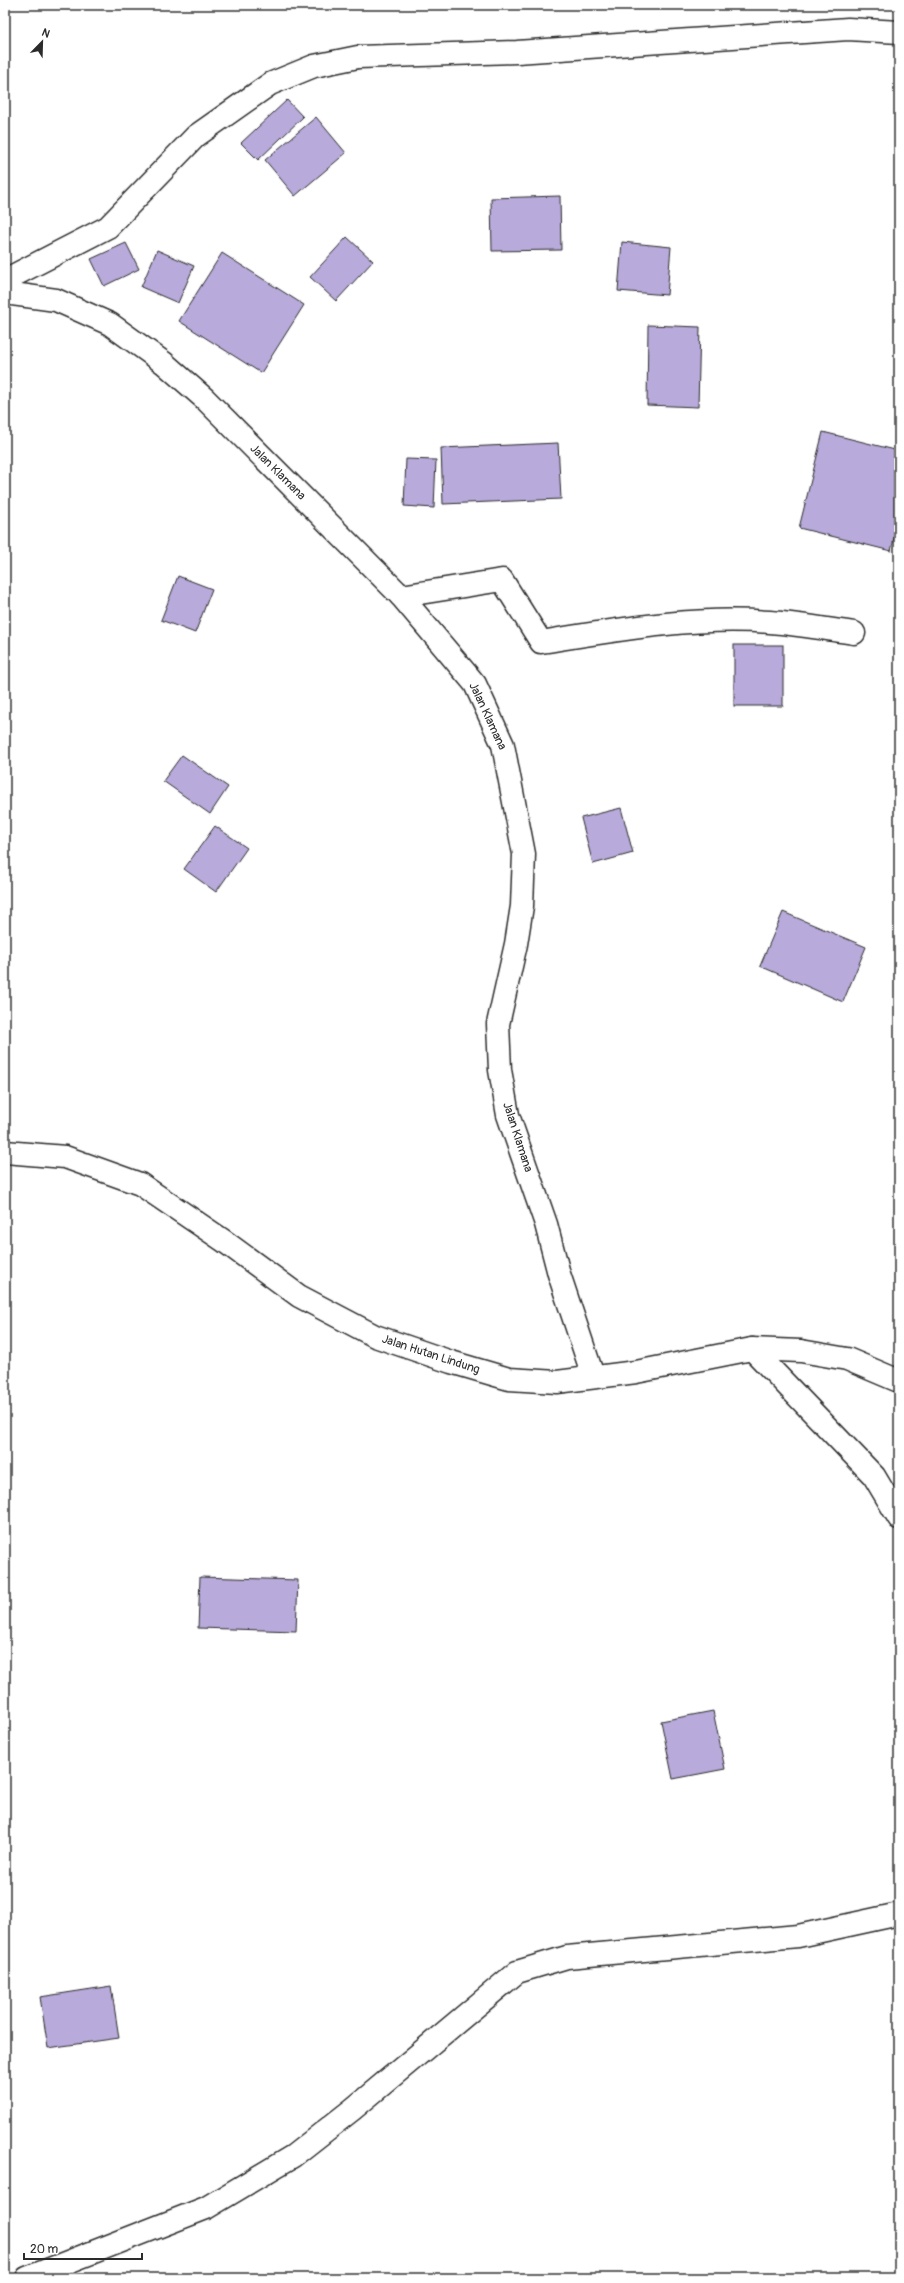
<svg xmlns="http://www.w3.org/2000/svg" width="904" height="2283" viewBox="0 0 904 2283" font-family="Pangolin,sans-serif">
  <rect width="100%" height="100%" fill="#fff"/>
  <filter id="ink" filterUnits="userSpaceOnUse"><feTurbulence type="fractalNoise" baseFrequency=".025" numOctaves="2"/><feDisplacementMap in="SourceGraphic" scale="8" xChannelSelector="R" yChannelSelector="G"/><feConvolveMatrix kernelMatrix="1 2 1 2 8 2 1 2 1" color-interpolation-filters="sRGB"/></filter>
  <g filter="url(#ink)">
    <g fill="#b8aadb" stroke="#2b2b2b">
      <polygon points="287,100 303,117 258,160 241,143"/>
      <polygon points="316,117 346,153 295,196 265,160"/>
      <polygon points="560,196 561,250 492,251 491,198"/>
      <polygon points="347,237 373,261 336,301 310,277"/>
      <polygon points="622,242 671,247 667,295 618,291"/>
      <polygon points="126,243 139,269 104,286 91,259"/>
      <polygon points="157,250 194,266 178,303 141,287"/>
      <polygon points="222,253 304,305 261,373 179,321"/>
      <polygon points="648,325 700,327 698,407 647,405"/>
      <polygon points="823,432 899,451 899,519 891,551 799,528"/>
      <polygon points="558,443 561,499 443,504 441,448"/>
      <polygon points="406,459 436,460 434,508 404,506"/>
      <polygon points="178,576 212,589 195,633 161,620"/>
      <rect x="734" y="645" width="49" height="61"/>
      <polygon points="182,755 228,787 210,814 163,781"/>
      <polygon points="621,808 633,853 593,864 581,818"/>
      <polygon points="215,826 247,848 216,892 184,869"/>
      <polygon points="783,912 866,947 843,1002 760,966"/>
      <polygon points="200,1577 298,1580 296,1631 198,1628"/>
      <polygon points="713,1711 725,1769 673,1779 661,1721"/>
      <polygon points="111,1986 119,2038 48,2048 40,1997"/>
    </g>
    <g fill="none" stroke-linecap="round" stroke-linejoin="round">
      <defs>
        <g id="minor">
          <polyline points="5,280 108,227 196,136 270,84 314,66 358,57 517,52 848,29 899,32"/>
          <polyline points="5,293 56,300 110,324 164,363 205,399 401,596 475,684 503,745 524,854 522,906 516,944 498,1024 500,1070 508,1115 546,1224 559,1274 593,1376"/>
          <path d="M401,596l101,-16 39,62c75,-12 152,-26 229,-20 28,2 56,7 84,11"/>
          <polyline points="5,1152 65,1157 140,1184 224,1241 299,1296 375,1336 451,1362 509,1379 557,1382 636,1372 752,1349 801,1351 847,1359 899,1381"/>
          <polyline points="752,1349 874,1476 899,1518"/>
          <polyline points="27,2278 206,2208 293,2156 353,2109 517,1972 567,1957 798,1936 899,1914"/>
        </g>
      </defs>
      <use href="#minor" stroke="#2b2b2b" stroke-width="25"/>
      <use href="#minor" stroke="#fff" stroke-width="22"/>
    </g>
  </g>
  <g text-anchor="middle" stroke-width="3.5" stroke-linejoin="round" paint-order="stroke">
    <g font-size="12" fill="#2b2b2b" stroke="#fff">
      <text transform="translate(278 472) rotate(45)" y="4">Jalan Klamana</text>
      <text transform="translate(488 716) rotate(65)" y="4">Jalan Klamana</text>
      <text transform="translate(518 1137) rotate(72)" y="4">Jalan Klamana</text>
      <text transform="translate(431 1354) rotate(18)" y="4">Jalan Hutan Lindung</text>
    </g>
  </g>
  <rect width="904" height="2283" fill="none" stroke="#fff" stroke-width="20"/>
  <rect x="10" y="10" width="884" height="2263" fill="none" stroke="#2b2b2b" stroke-width="1.5" filter="url(#ink)"/>
  <g transform="translate(42 42) rotate(23)" stroke="#ffffff" stroke-width="3" paint-order="stroke">
  <path d="M0-3L7 15L0 10L-7 15Z" fill="#2b2b2b"/>
  <text y="-6" font-size="11" font-weight="bold" text-anchor="middle" fill="#2b2b2b">N</text>
  </g>
  <path d="M24 2253v6h118v-6" fill="none" stroke="#2b2b2b" stroke-width="2"/>
  <text x="30" y="2253" font-size="12" fill="#2b2b2b" stroke="#ffffff" stroke-width="3" paint-order="stroke">20 m</text>
</svg>
